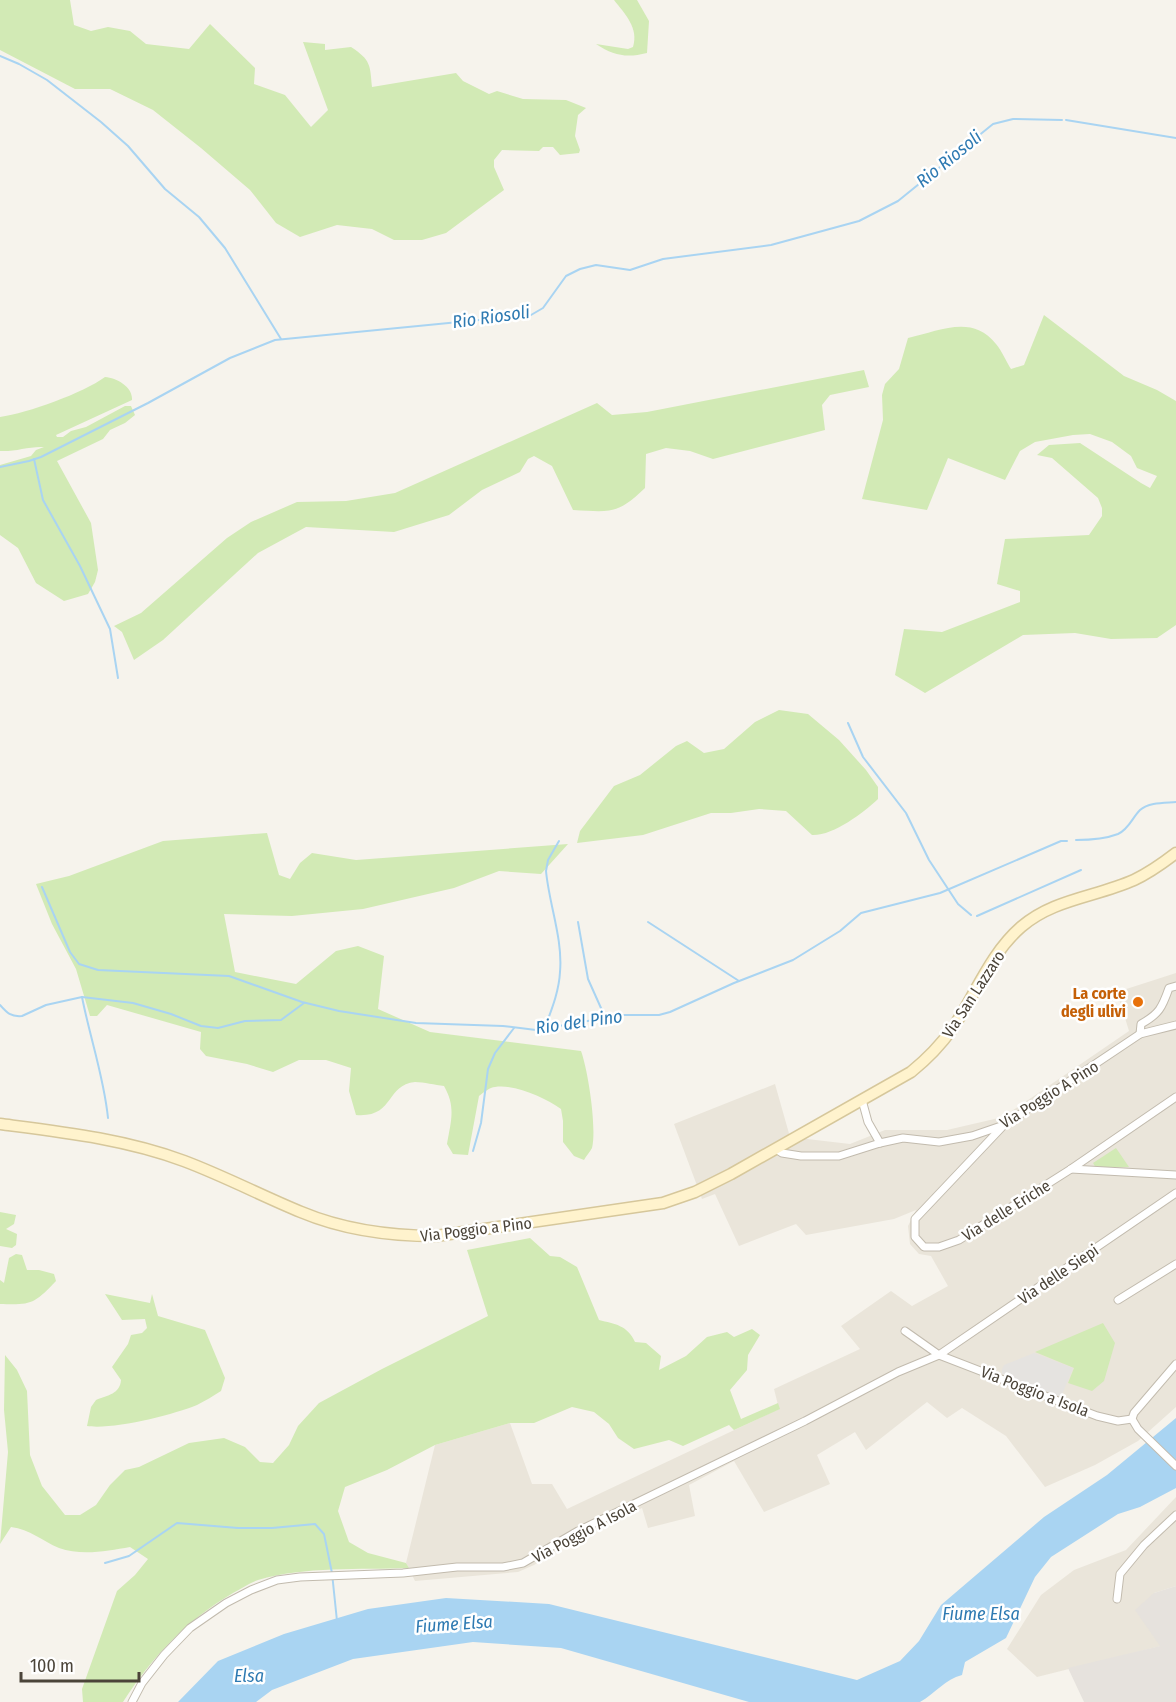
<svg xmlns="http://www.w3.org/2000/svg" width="1176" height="1702" viewBox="0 0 1176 1702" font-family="'Fira Sans Condensed',sans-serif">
  <rect width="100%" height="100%" fill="#f6f3ec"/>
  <g fill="#eae5da">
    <polygon points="1176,973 1176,1407 1138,1441 1095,1465 1045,1487 1006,1436 962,1408 947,1418 927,1402 866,1450 855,1432 817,1455 830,1484 764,1512 734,1461 689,1485 695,1516 648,1528 642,1508 581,1536 534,1565 518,1572 415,1581 406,1563 435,1445 510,1423 532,1484 552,1484 567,1509 779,1409 774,1389 860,1349 841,1326 891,1291 912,1306 948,1286 931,1256 919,1254 910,1244 908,1226 916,1210 894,1219 806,1235 796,1224 739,1246 715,1194 702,1199 674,1124 775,1084 790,1137 850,1144 885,1130 947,1130 1003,1117 1129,1031 1117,992"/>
    <polygon points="1176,1497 1176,1586 1154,1593 1161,1646 1037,1677 1007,1649 1041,1595 1074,1570 1126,1550"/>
  </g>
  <polygon fill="#e6e2dd" points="1176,1586 1176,1702 1084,1702 1068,1668 1160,1646 1135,1610 1154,1593"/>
  <g fill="#d2eab5">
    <path d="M0,0h70l4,25 17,6 17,-4 22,4 16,13 43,5 21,-25 45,44 -1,16 31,11 26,32 17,-17 -25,-68 22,2v6l26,-3c20,13 19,18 21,40l84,-14 7,8 26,13 8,-3 26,8 43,1 20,8 -8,7 -3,21 5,14 -1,3 -19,2 -7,-8h-10l-4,4 -37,-1 -8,10v7l10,23 -58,43 -24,7h-28l-22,-11 -35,-4 -37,12 -24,-14 -26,-33 -49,-42 -48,-38 -43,-21h-35l-75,-39z"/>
    <path d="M614,0h23l12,21 -2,32c-20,5 -33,3 -51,-9l32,5 5,-2c6,-19 -8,-33 -19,-47z"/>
    <path d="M1044,315l80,61 33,14 19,11v224l-19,13 -46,1 -36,-6 -52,2 -98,58 -30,-18 9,-46 38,3 78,-30v-11l-23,-7 8,-45 84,-4 13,-19v-8l-4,-10 -46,-40 -15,-3 12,-10 31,-2 61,40 9,5 7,-12 -20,-8 -6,-12 -19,-14 -22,-8 -17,1 -38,7 -15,9 -15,29 -57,-22 -21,52 -65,-11 21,-79 -1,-25 3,-11 14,-15 9,-31c32,-7 64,-24 88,6 6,7 10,17 15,25l13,-4z"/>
    <path d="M864,370l5,17 -39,8 -8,10 3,25 -112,29 -23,-8 -24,-3 -20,6 -1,34c-28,27 -35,24 -72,22l-21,-44 -18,-10 -6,3 -8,13 -38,18 -33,25 -55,17 -88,-5 -48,26 -95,87 -29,20 -12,-28 -8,-6 27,-13 86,-75 24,-16 46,-20 49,-1 49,-8 202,-90 15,12 35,-3z"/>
    <path d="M105,377c12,1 28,10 27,23l-76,35 1,2h6l8,-6 15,-4 39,-21h6l4,9 -10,8 -15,7 -7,9 -46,22 34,62 7,47 -3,12 -7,12 -24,7 -28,-18 -18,-35 -18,-13v-70l31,-9 5,-6 8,-3c-15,-1 -29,5 -44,4v-34c28,-4 83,-24 105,-40z"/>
    <path d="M779,710l29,4 31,26 27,30 12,17v12c-15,14 -45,37 -66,36l-26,-24 -27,-2 -28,4h-20l-68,22 -66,8 3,-12 34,-45 26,-11 36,-29 11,-5 17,12 20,-4 31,-27z"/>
    <path d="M267,833l12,42 11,4 10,-16 12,-10 44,7 212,-16 -27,30 -42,-3 -45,17 -91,21 -71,7 -68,-2 11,58 61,12 40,-33 22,-5 26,10 -6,53 52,23 151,19c7,19 16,77 11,97 -2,4 -6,8 -8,12l-10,-4 -11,-14v-21l-2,-12c-16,-11 -45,-25 -66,-22 -5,0 -12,6 -16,9l-11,59 -15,-1 -6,-10c4,-23 9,-37 -3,-58 -9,-1 -20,-4 -29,-4 -30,3 -20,36 -59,33l-7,-24 2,-23 -25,-8h-27l-26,12 -26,-8 -41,-8 -6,-7 1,-17 -94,-27 -10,11h-7l-14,-47 -24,-45 -16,-40 33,-8 94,-35z"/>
    <polygon points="1116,1148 1129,1167 1096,1168 1093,1163"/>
    <polygon points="0,1212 16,1215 14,1224 6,1229 17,1234 16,1245 12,1248 0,1246"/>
    <path d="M530,1238l20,18 10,1 17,10 22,53c16,4 28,5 36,22l11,1 15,13 -2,14 27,-14 21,-19 20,-5 7,5 18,-8 8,6 -12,20 -1,15 -17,20 11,29 37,-16 2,6 -46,21 -5,-5 -46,21 -14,-6 -35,9 -16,-11 -9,-14 -15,-12 -22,-5 -38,16h-24l-75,22 -48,25 -42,17 -7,24 11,31 19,11 38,10 3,5c-50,2 -103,-2 -151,12 -9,3 -17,9 -25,13 -46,27 -81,64 -110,109h-40l-1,-13 35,-98 18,-16 13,-16 -18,-12c-22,4 -49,9 -71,1 -17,-7 -29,-19 -48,-21l-11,17 8,-92 -4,-42 1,-55 12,15 10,21 3,64 12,31 23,29h15l16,-10 14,-20 15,-15 14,-3 50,-24 35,-5 21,9 15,15 13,1 16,-18 9,-19 21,-23 63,-34 106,-53 -21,-66z"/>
    <path d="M16,1254l6,1 5,15h12l15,4 2,7c-22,23 -24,24 -56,23v-24l4,3 5,-25z"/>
    <path d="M105,1294l45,9 2,-9 6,22 47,14 20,48 -4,13c-8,5 -16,10 -24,14 -24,10 -85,25 -110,21l4,-19 5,-7c12,-5 24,-6 25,-20l-9,-13 16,-23 3,-9 11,-2 5,-5 -2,-9 -23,1z"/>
    <polygon points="1103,1323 1115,1343 1104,1381 1092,1391 1068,1383 1074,1368 1035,1352"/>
  </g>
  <polygon fill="#e5e3e0" points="1034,1353 1073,1368 1061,1397 1002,1374 1002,1369 1004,1365"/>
  <path fill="#a9d4f2" d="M1176,1418v70l-36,19 -22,7 -67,43 -16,20 -29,61 -41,24 -3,13c-17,4 -26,18 -42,27h-171l-188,-54 -88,-6 -120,17 -81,31 -16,12h-78l40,-41 66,-27 84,-25 78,-11 103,6 308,76 43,-19 19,-20 22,-36 103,-88 63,-42z"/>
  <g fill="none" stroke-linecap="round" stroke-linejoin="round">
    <g stroke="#a9d4f2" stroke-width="2">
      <polyline points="0,56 19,64 47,80 101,122 128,146 165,189 199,217 225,248 281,339"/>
      <polyline points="1066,120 1176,138"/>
      <polyline points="34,459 43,500 80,566 110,629 118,678"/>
      <polyline points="0,467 29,461 41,457 148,403 230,358 275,340 531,315 543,308 566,276 580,269 596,265 630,270 663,259 771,245 859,221 898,201 993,124 1013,119 1062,120"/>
      <polyline points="848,723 863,757 906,813 929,860 958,904 971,915"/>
      <path d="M1076,840c14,0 29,-1 42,-6 11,-5 14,-16 22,-24 9,-8 25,-7 36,-8"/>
      <polyline points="42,887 70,952 79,964 98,970 229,976 302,1002 339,1011 416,1023 503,1026 536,1030 622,1015 659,1015 670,1012 734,983 793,960 840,931 861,913 940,893 1061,841 1067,841"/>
      <polyline points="977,916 1081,870"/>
      <polyline points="578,922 588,979 605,1017"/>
      <polyline points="648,922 739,981"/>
      <path d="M82,997c8,41 22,80 26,121"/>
      <path d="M0,1005c7,8 11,12 22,11l24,-11 36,-8 51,6 38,11 30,12 17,2 27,-7 36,-1 23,-17"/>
      <path d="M544,1030c7,-19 15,-38 16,-58 3,-33 -11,-68 -14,-101l2,-11 11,-19"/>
      <polyline points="473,1151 481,1123 488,1069 495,1053 514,1028"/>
      <polyline points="105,1563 129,1556 177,1523 238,1528 272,1528 315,1524 324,1534 332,1573 337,1621"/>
    </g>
    <defs>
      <g id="street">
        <path d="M1140,1034l1,-10c18,-10 21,-16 28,-36l7,-2"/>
        <polyline points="862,1100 868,1122 880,1143"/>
        <polyline points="1004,1125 915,1219 915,1237 924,1247 939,1247 959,1240 1071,1169 1176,1097"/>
        <polyline points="776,1149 782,1153 801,1156 839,1156 880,1143 903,1138 939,1142 972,1136 1004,1125 1140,1034 1176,1025"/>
        <polyline points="1071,1169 1176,1175"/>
        <polyline points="1118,1300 1176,1264"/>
        <polyline points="905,1331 939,1355 1097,1416 1118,1421 1132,1419"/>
        <polyline points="1176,1364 1134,1413 1132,1419 1138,1429 1176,1466"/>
        <polyline points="1117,1599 1120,1574 1144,1545 1176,1515"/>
        <polyline points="132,1702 142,1683 164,1655 190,1628 226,1603 251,1590 277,1580 300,1577 403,1573 457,1567 503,1567 523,1563 578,1531 805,1421 898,1372 939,1355 1176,1193"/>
      </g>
      <path id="secondary" d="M0,1124c62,8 125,15 184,37 40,15 78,35 117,51 43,18 89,24 135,24l227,-33 32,-11 36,-18 180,-102c16,-13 29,-26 41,-43 23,-33 37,-74 69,-102 32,-28 75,-30 113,-47 15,-7 29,-17 42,-27"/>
    </defs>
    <use href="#street" stroke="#c2bbae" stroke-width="9"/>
    <use href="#secondary" stroke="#d6c79b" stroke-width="13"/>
    <use href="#street" stroke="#fff" stroke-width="7"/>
    <use href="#secondary" stroke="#fff3cd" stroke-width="10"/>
  </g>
  <circle fill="#e8710a" stroke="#fff" stroke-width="2" cx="1138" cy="1002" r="6"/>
  <g text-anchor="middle" stroke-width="5" stroke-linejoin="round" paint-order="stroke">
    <g font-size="16" font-weight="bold" fill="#c56008" stroke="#fff" text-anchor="end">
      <text x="1126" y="999">La corte<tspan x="1126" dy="18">degli ulivi</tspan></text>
    </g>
    <g font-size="16" fill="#4b4439" stroke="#fff">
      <text transform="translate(973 994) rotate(-57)" y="6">Via San Lazzaro</text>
      <text transform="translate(1049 1094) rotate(-32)" y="6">Via Poggio A Pino</text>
      <text transform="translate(1006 1210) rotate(-32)" y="6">Via delle Eriche</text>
      <text transform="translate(476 1229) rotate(-7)" y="6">Via Poggio a Pino</text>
      <text transform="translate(1058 1274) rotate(-34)" y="6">Via delle Siepi</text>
      <text transform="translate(1035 1391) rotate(21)" y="6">Via Poggio a Isola</text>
      <text transform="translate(584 1531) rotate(-28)" y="6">Via Poggio A Isola</text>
    </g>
    <g font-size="18" font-style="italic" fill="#2e7ab2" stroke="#fff">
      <text transform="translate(949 159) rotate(-39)" y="6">Rio Riosoli</text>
      <text transform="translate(491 317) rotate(-8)" y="6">Rio Riosoli</text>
      <text transform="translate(579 1022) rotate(-8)" y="6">Rio del Pino</text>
      <text x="981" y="1620">Fiume Elsa</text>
      <text transform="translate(454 1624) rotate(-4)" y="6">Fiume Elsa</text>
      <text x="249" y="1682">Elsa</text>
    </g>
  </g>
  <path d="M21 1672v9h118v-9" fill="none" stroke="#4b4439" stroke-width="3"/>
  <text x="30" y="1672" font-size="18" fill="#4b4439" stroke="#ffffff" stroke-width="4.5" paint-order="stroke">100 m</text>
</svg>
